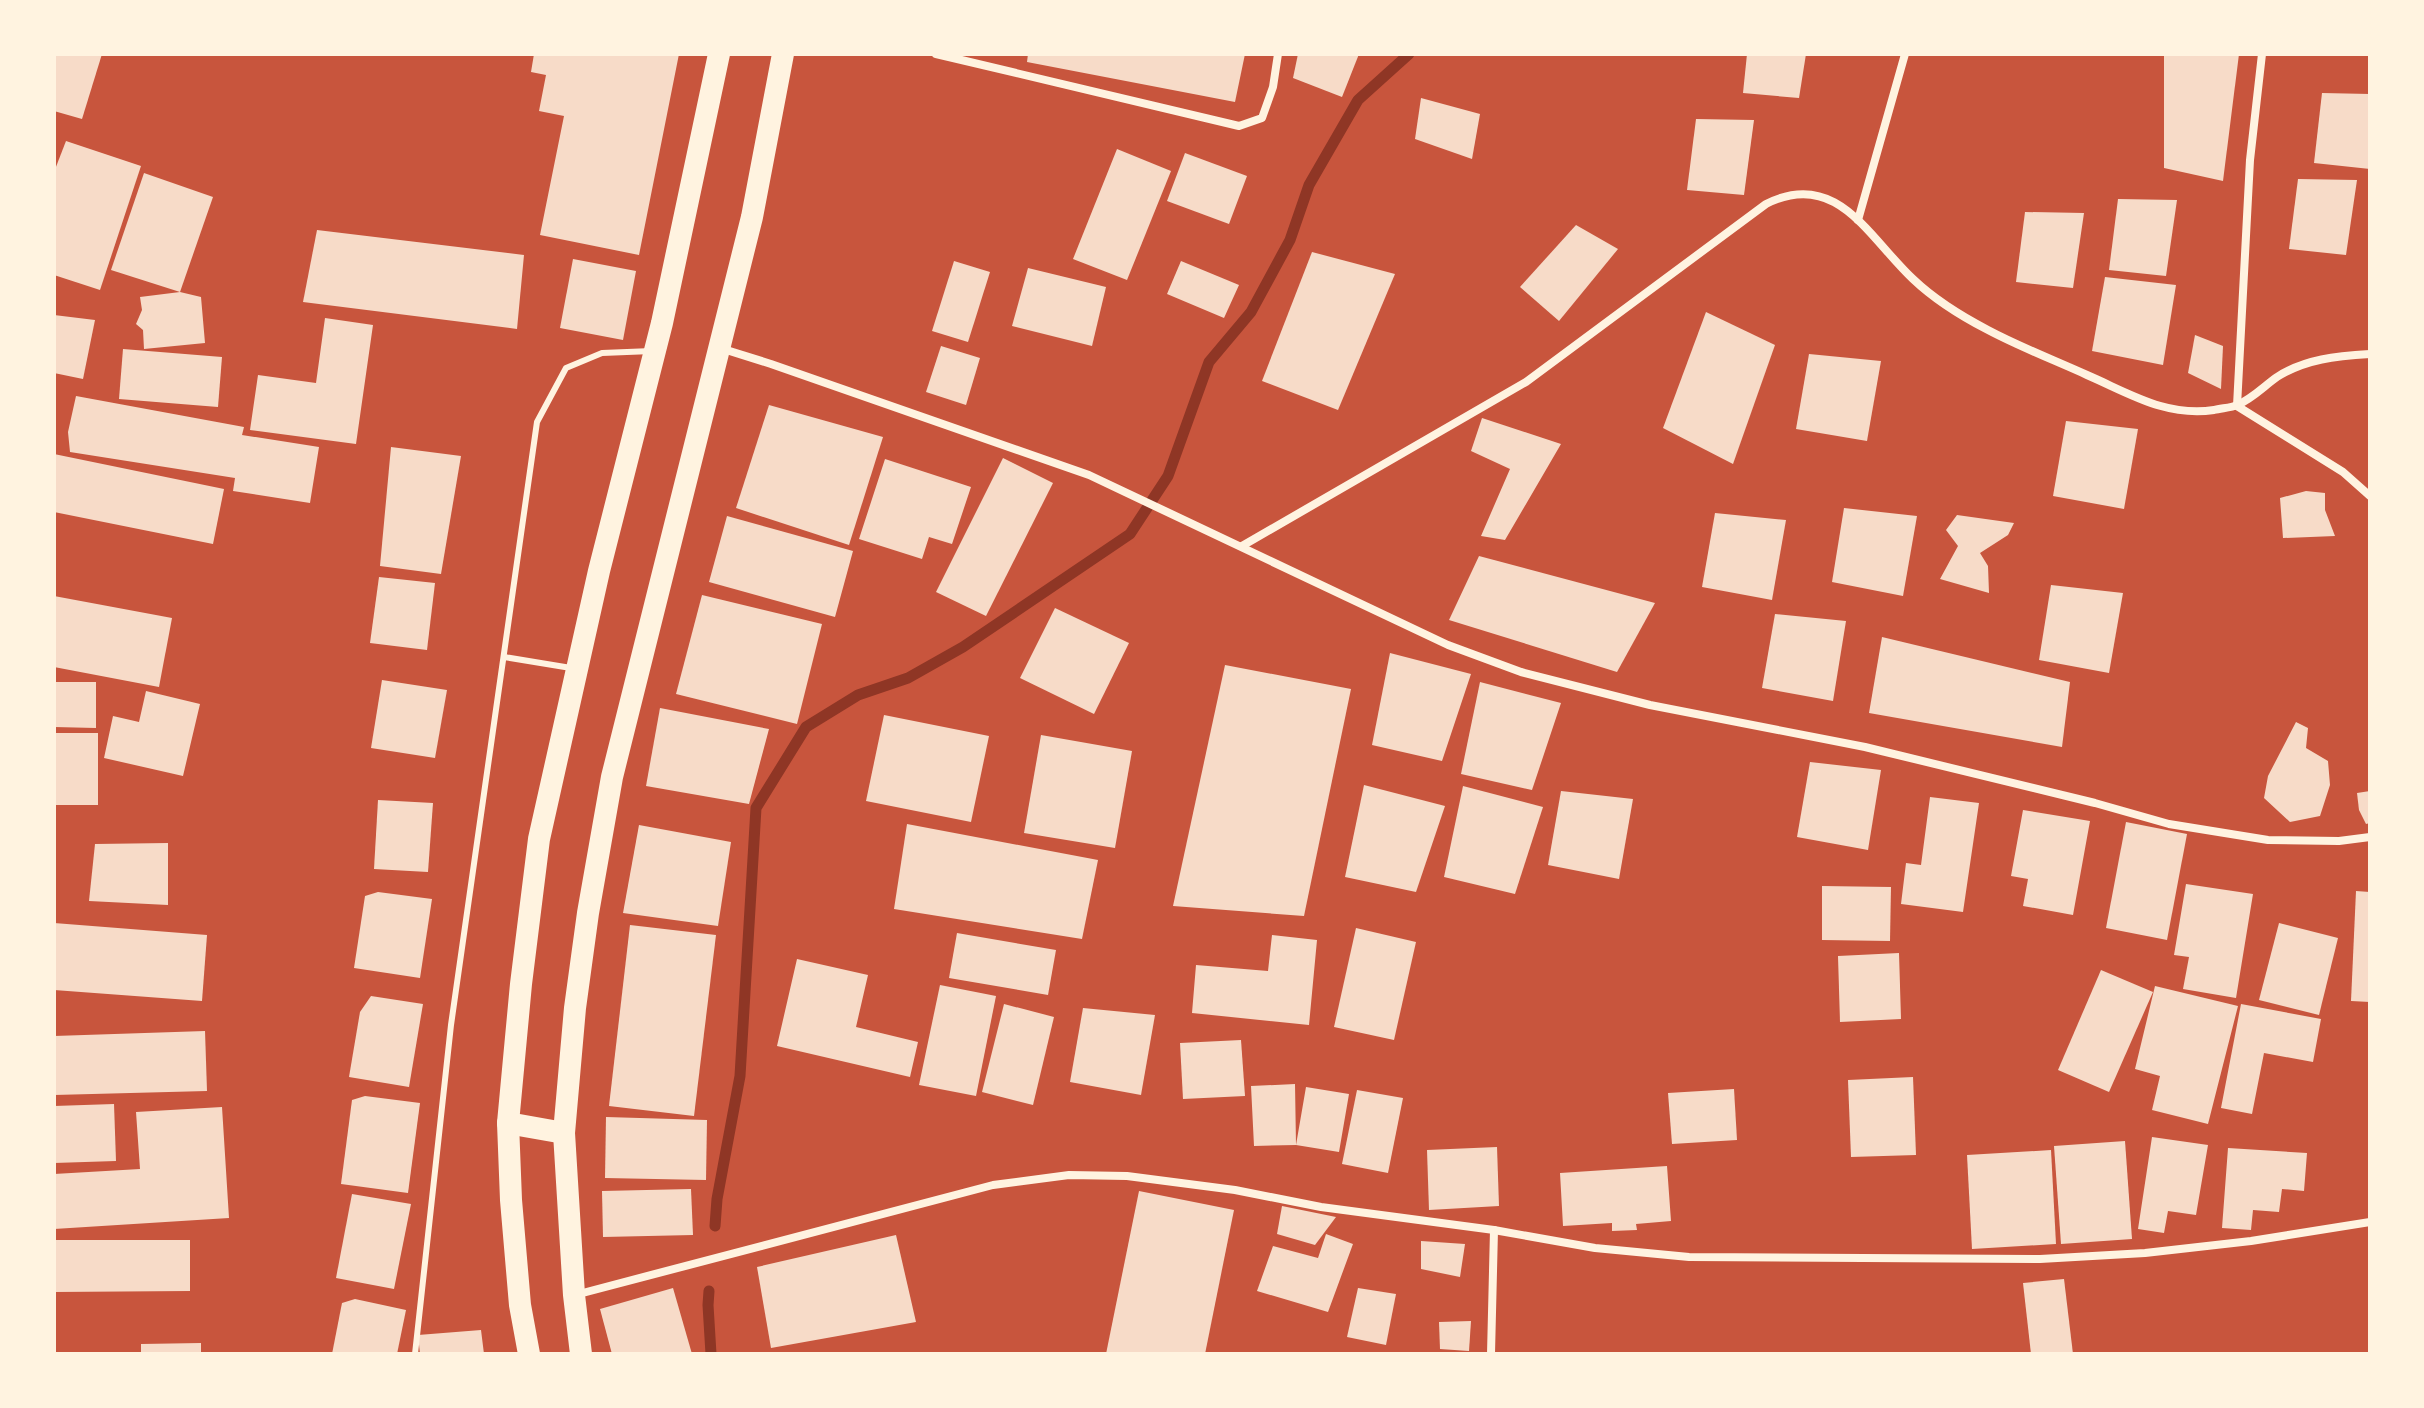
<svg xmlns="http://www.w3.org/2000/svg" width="2424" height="1408" viewBox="0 0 2424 1408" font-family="'Public Sans',sans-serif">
  <rect width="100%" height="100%" fill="#c8553d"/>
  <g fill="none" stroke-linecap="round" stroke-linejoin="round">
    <g stroke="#8f3625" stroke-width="11">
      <polyline points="715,1226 717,1199 740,1076 756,808 806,727 858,695 908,678 963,647 1130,534 1168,476 1209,362 1251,312 1290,240 1309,185 1358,100 1409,54"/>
      <polyline points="709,1291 708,1305 711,1354"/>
    </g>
  </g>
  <g fill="#f7dbc8">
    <polygon points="54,54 102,54 82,119 54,111"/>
    <polygon points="534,54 679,54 639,255 540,235 564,116 539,111 546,75 531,72"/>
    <polygon points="1028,54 1245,54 1235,102 1027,62"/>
    <polygon points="1298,54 1359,54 1342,97 1293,78"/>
    <polygon points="1747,54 1806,54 1799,98 1743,93"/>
    <polygon points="2164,54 2239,54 2223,181 2164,168"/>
    <polygon points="2322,93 2370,94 2370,169 2314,163"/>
    <polygon points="1421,98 1480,114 1472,159 1415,139"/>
    <polygon points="1696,119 1754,120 1744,195 1687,190"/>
    <polygon points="66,141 141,166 100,290 54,275 54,172"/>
    <polygon points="1117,149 1171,171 1127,280 1073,259"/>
    <polygon points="1185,153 1247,176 1229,224 1167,201"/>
    <polygon points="144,173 213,197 180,292 111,270"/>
    <polygon points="2298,179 2357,180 2346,255 2289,249"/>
    <polygon points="2118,199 2177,200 2166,276 2109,270"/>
    <polygon points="2025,212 2084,213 2073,288 2016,282"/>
    <polygon points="1576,225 1618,249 1559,321 1520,287"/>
    <polygon points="317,230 524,255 517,329 303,302"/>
    <polygon points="1312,252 1395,274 1338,410 1262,381"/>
    <polygon points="573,259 636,271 623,340 560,328"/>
    <polygon points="954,261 990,272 968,342 932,331"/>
    <polygon points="1181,261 1239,285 1224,318 1167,294"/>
    <polygon points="1028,268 1106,287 1092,346 1012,326"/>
    <polygon points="2105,277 2176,285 2163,365 2092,351"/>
    <polygon points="180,292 201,297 205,343 144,349 143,330 136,324 142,310 140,297"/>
    <polygon points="1706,312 1775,345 1733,464 1663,428"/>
    <polygon points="54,315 95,320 83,379 54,373"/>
    <polygon points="325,318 373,325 356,444 250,430 258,375 316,383"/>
    <polygon points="2195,335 2223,346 2221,389 2188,373"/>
    <polygon points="941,346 980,358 966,405 926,392"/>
    <polygon points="123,349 222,357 218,407 119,399"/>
    <polygon points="1809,354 1881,361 1867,441 1796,429"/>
    <polygon points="76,396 244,427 242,435 319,447 310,503 233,491 235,478 70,452 68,432"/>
    <polygon points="769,405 883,437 849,545 736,508"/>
    <polygon points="1482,418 1561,444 1505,540 1481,536 1510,469 1471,451"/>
    <polygon points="2066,421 2138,429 2124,509 2053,496"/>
    <polygon points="391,447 461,456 441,574 380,566"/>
    <polygon points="54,454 224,489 213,544 54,512"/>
    <polygon points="1003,458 1053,483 986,616 936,592"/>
    <polygon points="885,459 971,487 952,544 929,537 922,559 859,539"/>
    <polygon points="2306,491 2325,493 2325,510 2335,536 2283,538 2280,498"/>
    <polygon points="1844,508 1917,516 1903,596 1832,582"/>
    <polygon points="1715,513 1786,520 1772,600 1702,587"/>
    <polygon points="1957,515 2014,523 2008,535 1980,553 1988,566 1989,593 1940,579 1958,546 1946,530"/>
    <polygon points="727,516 853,551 835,617 709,582"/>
    <polygon points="1479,556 1655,603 1617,672 1449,620"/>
    <polygon points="379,577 435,583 427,650 370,643"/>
    <polygon points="2051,585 2123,593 2109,673 2039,660"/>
    <polygon points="702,595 822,624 797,724 676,694"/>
    <polygon points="54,596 172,618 159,687 54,667"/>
    <polygon points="1055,608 1129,643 1094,714 1020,678"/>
    <polygon points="1775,614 1846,621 1833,701 1762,688"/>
    <polygon points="1882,637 2070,682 2062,747 1869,713"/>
    <polygon points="1390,653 1471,674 1442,761 1372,745"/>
    <polygon points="1225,665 1351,689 1304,916 1173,906"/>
    <polygon points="382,680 447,690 435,758 371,748"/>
    <polygon points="54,682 96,682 96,728 54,727"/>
    <polygon points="1480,682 1561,703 1532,790 1461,774"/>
    <polygon points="146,691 200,704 183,776 104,758 113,716 139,722"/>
    <polygon points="660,708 769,729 749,804 646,786"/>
    <polygon points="884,715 989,736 971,822 866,801"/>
    <polygon points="2296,722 2308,728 2306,748 2328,761 2330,785 2320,816 2290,822 2264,798 2268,776"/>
    <rect x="54" y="733" width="44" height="72"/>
    <polygon points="1041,735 1132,751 1115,848 1024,833"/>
    <polygon points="1810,762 1881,770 1868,850 1797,837"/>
    <polygon points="1364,785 1445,806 1416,892 1345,877"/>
    <polygon points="1463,786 1543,807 1515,894 1444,877"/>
    <polygon points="1561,791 1633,799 1619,879 1548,865"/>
    <polygon points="2370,791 2370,823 2366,824 2359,810 2357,793"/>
    <polygon points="1930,797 1979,803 1963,912 1901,904 1906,863 1921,865"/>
    <polygon points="378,800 433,803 428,872 374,869"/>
    <polygon points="2023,810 2090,821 2073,915 2023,906 2028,879 2011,876"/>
    <polygon points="2126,822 2187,834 2167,940 2106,928"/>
    <polygon points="907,824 1098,860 1082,939 894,909"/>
    <polygon points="639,825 731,842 718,926 623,913"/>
    <polygon points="168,843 168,905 89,901 95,844"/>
    <polygon points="2186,884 2253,894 2236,998 2183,989 2189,957 2174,955"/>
    <polygon points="1822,886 1891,887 1890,941 1822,940"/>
    <polygon points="2356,891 2370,892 2370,1002 2351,1001"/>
    <polygon points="378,892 432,899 420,978 354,968 365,896"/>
    <polygon points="54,923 207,935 202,1001 54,990"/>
    <polygon points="2279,923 2338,938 2319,1015 2259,1000"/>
    <polygon points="630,925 716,935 694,1116 609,1106"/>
    <polygon points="1356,928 1416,942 1394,1040 1334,1027"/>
    <polygon points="957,933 1056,950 1048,995 949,978"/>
    <polygon points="1272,935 1317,940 1309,1025 1192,1013 1196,965 1268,971"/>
    <polygon points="1899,953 1901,1019 1840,1022 1838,956"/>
    <polygon points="797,959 868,975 856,1027 918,1042 910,1077 777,1046"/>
    <polygon points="2101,970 2153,992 2109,1092 2058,1070"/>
    <polygon points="940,985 996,996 976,1096 919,1085"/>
    <polygon points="2155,986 2238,1006 2208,1124 2152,1110 2160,1076 2135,1069"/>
    <polygon points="371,996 423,1004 409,1087 349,1077 360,1012"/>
    <polygon points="1004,1004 1054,1017 1033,1105 982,1092"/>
    <polygon points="2241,1004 2321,1019 2313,1062 2264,1053 2252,1114 2221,1108"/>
    <polygon points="1083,1008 1155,1015 1141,1095 1070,1082"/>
    <polygon points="205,1031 207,1091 54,1095 54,1036"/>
    <polygon points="1241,1040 1245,1096 1183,1099 1180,1043"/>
    <polygon points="1913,1077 1916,1155 1851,1157 1848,1080"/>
    <polygon points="1295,1084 1296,1145 1306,1087 1349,1094 1339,1152 1296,1145 1254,1146 1251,1086"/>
    <polygon points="1734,1089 1737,1140 1672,1144 1668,1093"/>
    <polygon points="1357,1090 1403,1098 1388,1173 1342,1164"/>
    <polygon points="365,1096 420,1103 408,1193 341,1184 352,1100"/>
    <polygon points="114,1104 116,1161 54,1163 54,1106"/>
    <polygon points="222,1107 229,1218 54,1229 54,1174 140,1169 136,1112"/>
    <polygon points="606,1117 707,1120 706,1180 605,1178"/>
    <polygon points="2152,1137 2208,1145 2196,1215 2168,1211 2164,1233 2138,1229"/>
    <polygon points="2125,1141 2132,1239 2061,1244 2054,1146"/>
    <polygon points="1497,1147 1499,1206 1429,1210 1427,1150"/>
    <polygon points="2228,1148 2307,1153 2304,1191 2282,1189 2279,1212 2253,1210 2251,1230 2222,1228"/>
    <polygon points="2051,1150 2056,1244 1972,1249 1967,1155"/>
    <polygon points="1667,1166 1671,1221 1636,1224 1637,1230 1612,1231 1612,1223 1563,1226 1560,1173"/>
    <polygon points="691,1189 693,1235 603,1237 602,1191"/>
    <polygon points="1139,1191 1234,1210 1205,1354 1106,1354"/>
    <polygon points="352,1194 411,1204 394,1289 336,1278"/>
    <polygon points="1282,1206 1336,1217 1315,1245 1277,1234"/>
    <polygon points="1326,1234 1353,1244 1328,1312 1257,1291 1273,1246 1318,1258"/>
    <polygon points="896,1235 916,1322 771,1348 757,1267"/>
    <polygon points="54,1240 190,1240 190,1291 54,1292"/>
    <polygon points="1421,1241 1465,1244 1460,1277 1421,1269"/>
    <polygon points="2064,1279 2073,1354 2031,1354 2023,1283"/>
    <polygon points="673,1288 692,1354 612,1354 600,1309"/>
    <polygon points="1358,1288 1396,1294 1386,1345 1347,1337"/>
    <polygon points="355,1299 406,1310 397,1354 332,1354 342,1303"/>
    <polygon points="1471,1321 1469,1351 1440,1349 1439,1322"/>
    <polygon points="481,1330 484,1354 420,1354 418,1335"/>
    <polygon points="201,1343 201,1354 141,1354 141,1344"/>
  </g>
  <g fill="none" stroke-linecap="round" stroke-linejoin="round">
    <g stroke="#fff3e0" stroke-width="6">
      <polyline points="504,657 571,668"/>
      <polyline points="415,1354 451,1025 537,422 566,368 602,353 652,351"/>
    </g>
    <g stroke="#fff3e0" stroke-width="8">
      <polyline points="936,54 1239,126 1262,118 1273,87 1278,54"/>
      <polyline points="2262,54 2250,160 2237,406 2343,472 2370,496"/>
      <polyline points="1858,220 1905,54"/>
      <polyline points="720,348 771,364 1089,475 1448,645 1521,672 1650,705 1865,747 2095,803 2169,824 2268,840 2339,841 2370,837"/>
      <path d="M1242,546l284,-164 240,-178c71,-36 103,34 147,75 22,21 48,37 75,51 32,17 66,30 99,45 42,18 78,42 127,35 7,-2 17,-2 23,-5 15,-6 27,-19 40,-28 28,-18 60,-21 93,-23"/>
      <polyline points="575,1295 993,1185 1069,1175 1127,1176 1235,1190 1321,1207 1494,1230 1595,1248 1689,1257 2040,1259 2145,1253 2251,1241 2370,1222"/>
      <polyline points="1491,1354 1494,1230"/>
    </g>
    <g stroke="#fff3e0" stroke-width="22">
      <polyline points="508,1123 564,1133"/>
      <polyline points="529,1354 520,1305 511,1200 508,1123 521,984 539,839 599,571 662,323 719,54"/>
      <polyline points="581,1354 574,1295 564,1133 575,1008 588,913 612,777 752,217 783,54"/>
    </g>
  </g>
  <rect width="2424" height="1408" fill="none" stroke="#fff3e0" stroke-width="112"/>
</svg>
